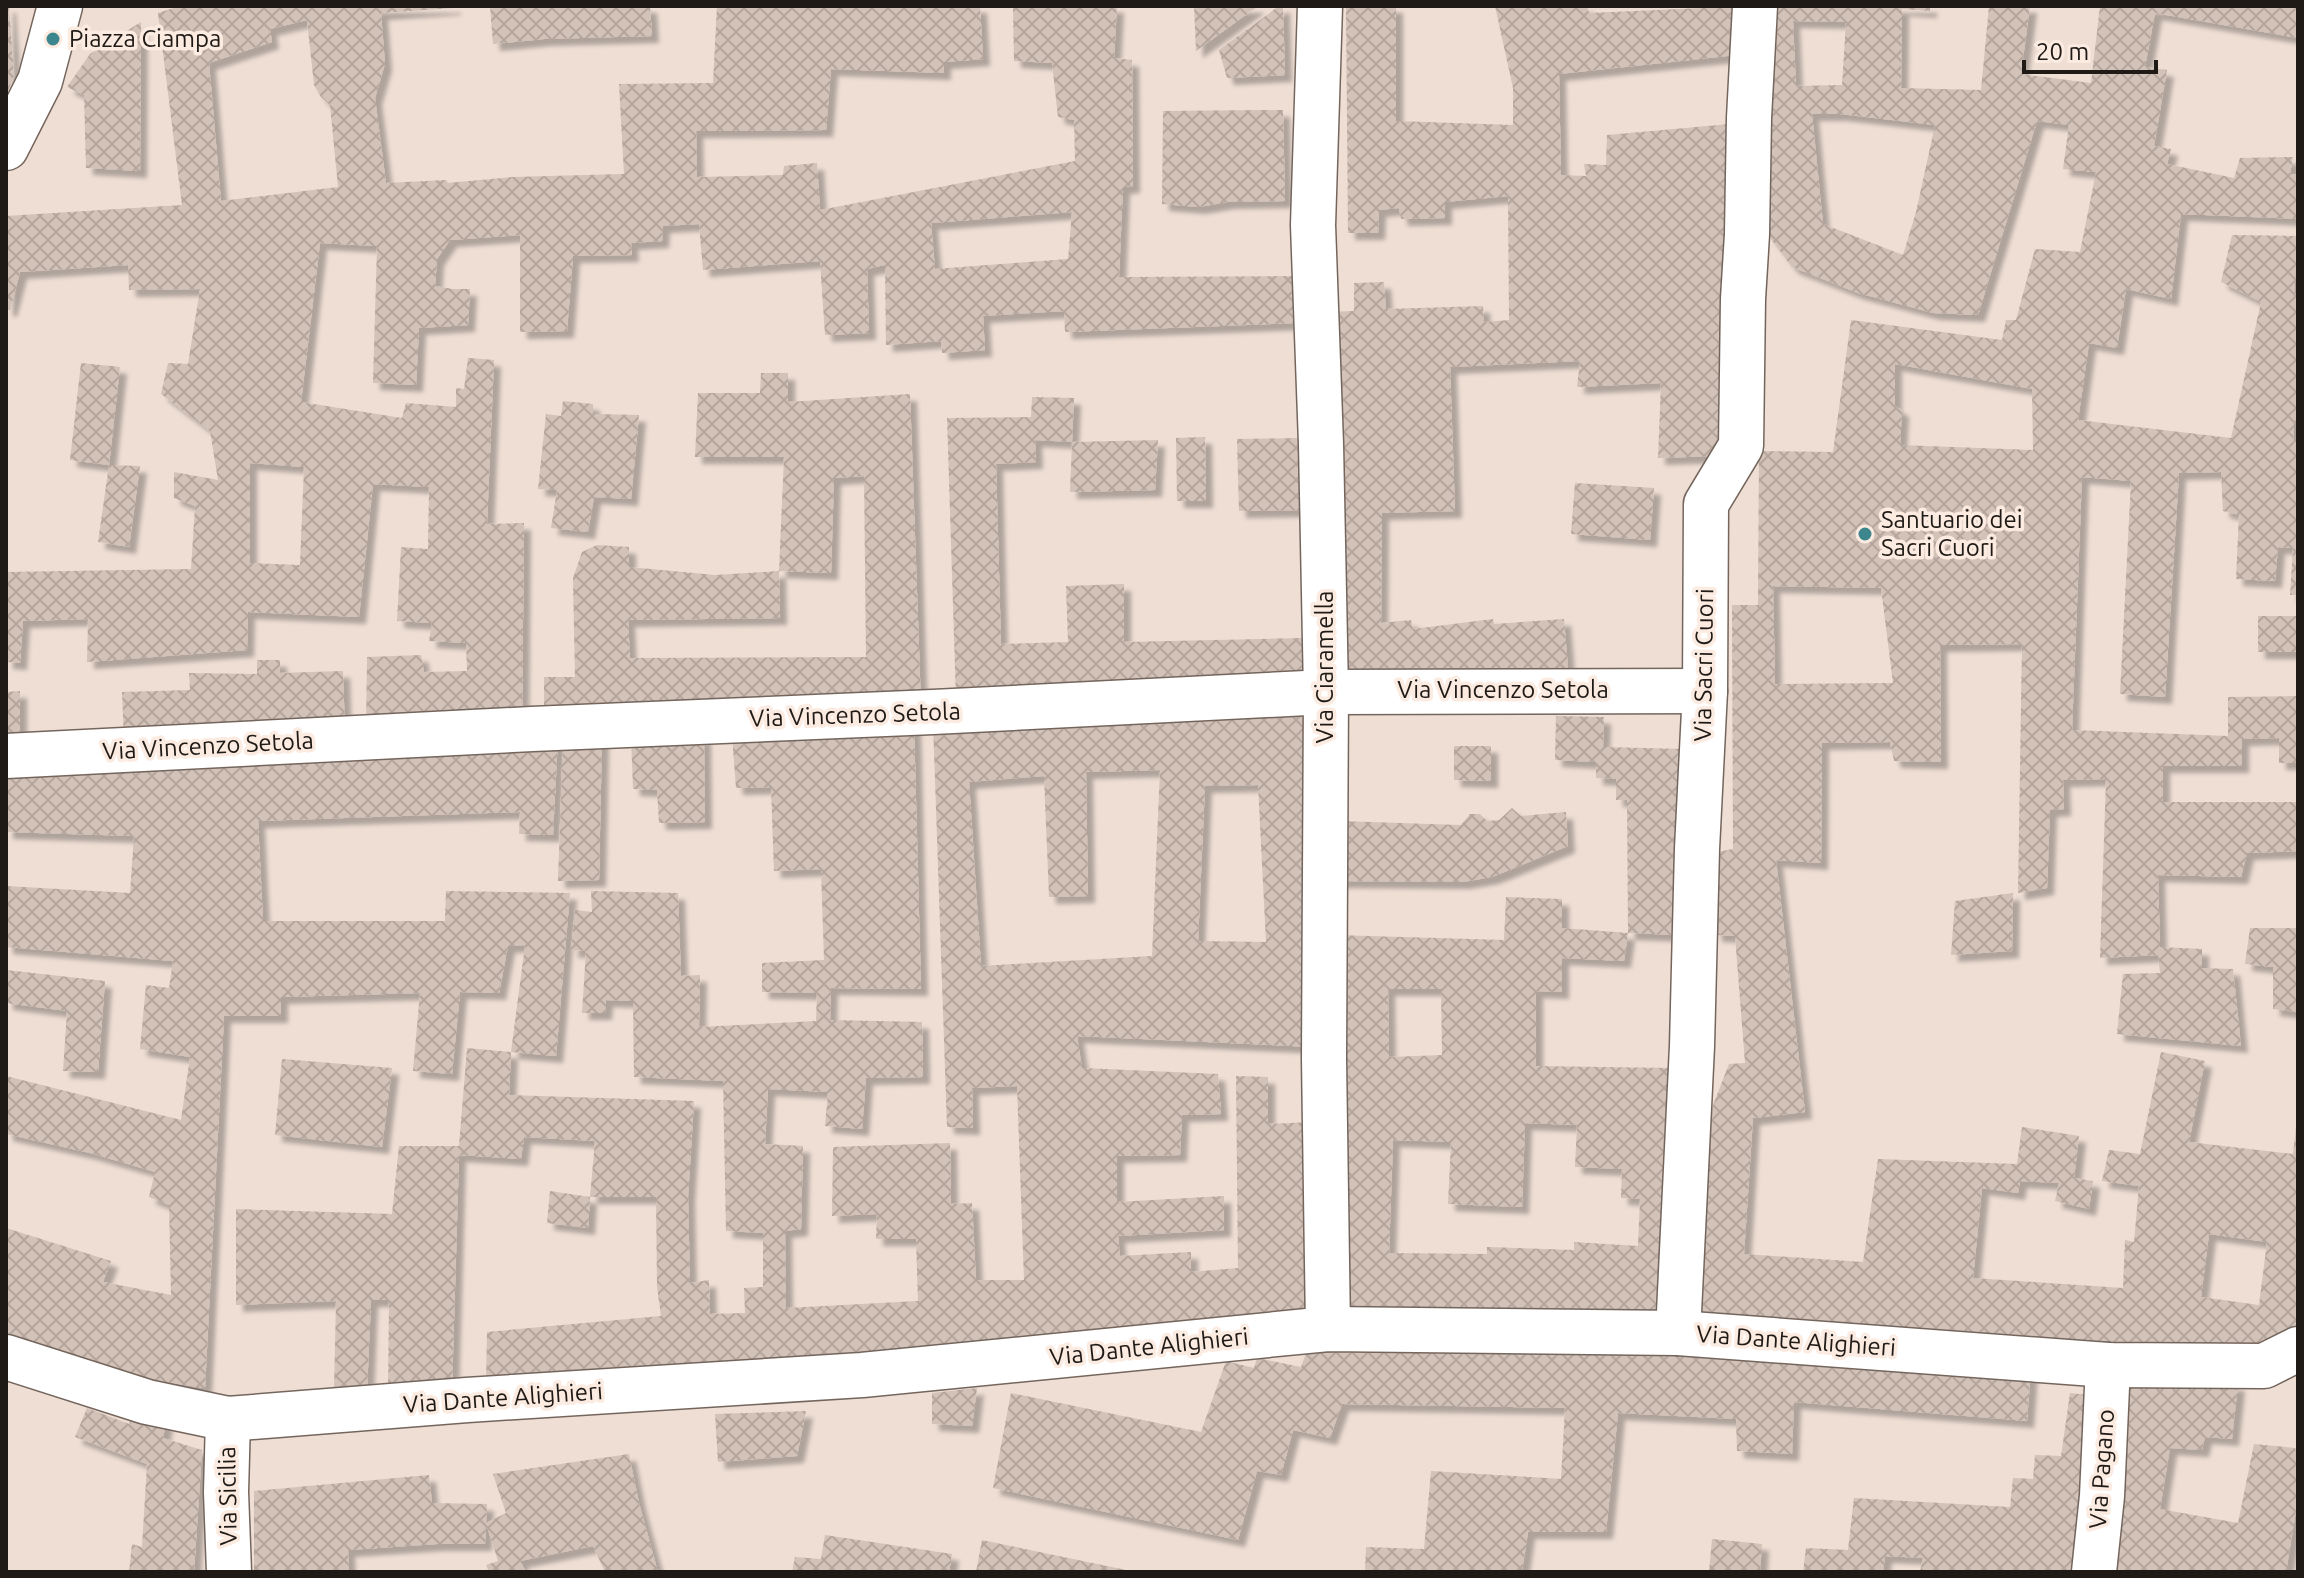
<svg xmlns="http://www.w3.org/2000/svg" width="2304" height="1578" viewBox="0 0 2304 1578" font-family="Ubuntu,sans-serif">
  <defs>
    <pattern id="building-cross-hatch" width="8" height="8" patternUnits="userSpaceOnUse" patternTransform="scale(2)"><rect width="8" height="8" fill="#d2c2b8"/><path d="M0 0l8 8M0 8l8-8" fill="none" stroke="#b4a69d"/></pattern>
    <filter id="shadow"><feDropShadow dx="7" dy="7" stdDeviation="2" flood-color="#0004"/></filter>
  </defs>
  <rect width="100%" height="100%" fill="#eeded4"/>
  <g fill="url(#building-cross-hatch)" fill-rule="evenodd" filter="url(#shadow)">
    <polygon points="6,6 9,6 14,76 6,96"/>
    <path d="M180,6h274v2l-73,5 4,51 -10,34 11,85 60,-3 2,3 64,-6 112,-3 -5,-90 94,-1 4,-77h263l3,53 -39,3v11l-113,-4 -5,61 -130,1 1,46 86,-2 1,-9 33,-3 3,47 255,-49 -1,-41 -16,-3 -6,-54 -38,-2 -1,-55h104l-3,52 18,2 1,126 -10,1 -4,90 177,-1 1,47 -232,9 -1,-21 -81,5 2,34 -43,3 -1,-12 -55,4 -1,-80 -18,4 2,64 -44,2 -5,-74 -117,9 -4,-46 -36,2 -1,15 -31,2 1,12 -59,1 -6,75 -47,1v-97l-70,5 -13,19 -2,27 18,3h17l-2,36 -49,3 -3,57 -43,-2 4,-137 -57,-3 -19,159 101,16 4,-15 50,4v-19l8,1 4,-31 26,2 -7,164 37,-1 -2,199 -156,8 1,-73 54,-2 3,17 43,-1 -1,-28 -37,-2 3,-18 -35,-2 4,-74 27,2 1,-62 -56,-3 -14,133 -111,-5 -1,38 -160,12 1,-43 -65,2 -3,42 -14,-1v-90l185,-3 4,-63 -21,-8v-26l44,8 -8,-49 -49,-37 7,-31 20,1 12,-75 -71,1 -1,-25 -108,7 -10,38 -4,-1v-93l176,-11 -24,-192zM307,20l7,65 7,12 9,8 8,82 -117,14 -12,-138 63,-21 -2,-13zM1072,212l-4,47 -133,10 -4,-46zM250,463l54,4 -4,98 -50,-2z"/>
    <polygon points="490,6 650,6 652,36 544,39 493,44"/>
    <polygon points="1194,6 1258,6 1196,51"/>
    <polygon points="1279,6 1283,6 1285,75 1227,78 1219,50"/>
    <polygon points="1346,6 1396,6 1396,121 1513,125 1513,88 1495,6 1587,6 1589,13 1748,6 1746,54 1559,74 1561,175 1586,176 1584,164 1606,165 1607,135 1741,123 1723,318 1718,456 1658,458 1661,383 1577,387 1580,361 1450,367 1455,511 1382,513 1381,623 1411,620 1413,629 1493,619 1494,624 1564,619 1568,668 1346,669 1328,312 1354,311 1354,283 1384,282 1386,309 1483,306 1484,322 1509,320 1508,196 1445,202 1445,218 1401,219 1399,208 1379,210 1378,233 1348,233"/>
    <path d="M1764,6h166v5l-28,-2 -1,79 80,2 8,-84h41l-9,68 70,9 9,-77h198v32l-143,-25 -10,54 22,3 -13,76 17,3 -4,15 67,14 6,-20 53,-1 -3,17h8v45l-117,-5 -10,85 -45,-10 -9,59 -28,-5 -11,77 153,18 30,-136 -40,-20 11,-47 66,1 -4,58 4,2v117l-4,10 -1,20 5,-1v153h-8l3,-47 -15,-1 -3,34 -39,-2 3,-64 -16,-4 -2,-39 -42,1 -14,224 -45,-3 11,-213 -49,-4 -10,253 156,6v-39l70,-1v67h-19v-25l-37,1v27h-79v36h135v49l-51,2 -6,24 -83,-2 2,72 42,2v19l31,1 8,77 -124,-12 6,-60 37,-1 -2,-18 -58,3 6,-179 -43,1 1,29 -14,1 -3,78 -29,5 4,-249 -82,1 1,117 -47,-1 -4,-19 -68,1 -1,120 -45,-3 29,252 -52,6 -9,136 119,8 15,-103 139,5 5,-37 57,9 -5,42 19,3 -4,28 -34,-8 4,-18 -39,-2 -2,12 -36,-5 -9,90 150,10 2,-48 9,2 5,-56 -37,-5 7,-31 31,4 21,-102 44,9 -16,81 104,12 3,-27h2v202l-37,23 -46,2 -525,-42 11,-176 28,-72 16,-1 -10,-127 -20,-1 -3,-82 21,-4 -1,-244h26l1,-154 74,1 18,-132 151,20 4,-20h10l19,-71 45,3 16,-80 -33,-3 6,-44 -32,-4 -59,194 -45,-2 -75,-20 -66,-26 -24,-32zM1793,21l53,1 -4,63 -46,1zM1812,114h28l95,11 -19,87 -13,43 -80,-31zM1895,364l137,25 1,61 -133,-5 2,-35 -7,-4zM1773,586l108,2 12,95 -118,1zM2209,1234l58,8 -8,63 -58,-8z"/>
    <polygon points="141,22 140,171 86,168 84,95 67,87 90,54"/>
    <polygon points="1283,110 1285,201 1227,202 1199,207 1162,204 1163,111"/>
    <polygon points="81,363 120,367 109,465 70,460"/>
    <path d="M761,373h27v29l122,-8 11,311 -377,16v-44h31l-2,-99 9,-26 15,-7 32,2v20l86,8 64,-4 5,-114h-89l3,-64h62zM864,476l2,181 -236,1 -2,-38 152,-2 -1,-47 52,2 3,-95z"/>
    <polygon points="1032,397 1074,398 1072,442 1035,440 1036,462 996,464 1001,644 1068,642 1066,586 1124,584 1124,642 1304,638 1307,683 956,699 947,418 1031,417"/>
    <polygon points="563,401 593,404 593,414 639,415 631,499 594,497 588,532 551,528 557,490 538,489 546,414 561,416"/>
    <polygon points="1205,437 1206,501 1177,501 1176,438"/>
    <polygon points="1303,438 1303,510 1239,511 1237,439"/>
    <polygon points="1158,440 1155,490 1070,492 1072,442"/>
    <polygon points="109,465 140,466 129,547 98,542"/>
    <polygon points="1575,483 1654,488 1650,540 1571,534"/>
    <rect x="2258" y="616" width="40" height="36"/>
    <polygon points="257,660 280,660 280,673 343,671 345,733 124,740 122,692 190,690 189,673 257,674"/>
    <polygon points="20,691 20,743 6,744 6,692"/>
    <path d="M1306,705l7,342 -236,-11 5,32 136,6 3,40 -39,1 -2,40 -63,1v46l107,-6v34l-106,6 2,20 71,-4v20l47,-4 -2,-192 32,1v47l44,-2 5,195 -831,69 1,-54 174,-16 -4,-29 -1,-90h-66l5,-56 -71,-4 -3,22 -62,-4 -7,234 -64,3 1,-92h-18l-4,91 -33,-1 2,-89 -100,4v-96l156,5 7,-68h60l8,-98 44,4 14,-107 -17,1 -9,47 -39,-1 -8,82 -39,-3 7,-78 -139,4v19h-57l-19,372 -67,-10 -132,-41v-109l105,33 -8,21 68,13 -2,-90 -20,-8 6,-25 -65,-19 -84,-19v-58l175,44 9,-63 -50,-8 6,-64 23,3 4,-27 -167,-14v-61l124,7 4,-57 -128,-4v-62l552,-33 -5,98 -34,-1 1,-22 -262,9 5,100h182l1,-30 124,2 -14,163 -45,-4 -2,43 185,6 -6,96 2,86 19,-3 1,34 35,-1 -1,-25 19,-1v-54l-37,-2 -3,-150 -89,-4 -1,-76 -27,-1 -1,13h-23l4,-63 -15,1 4,-41 17,2 -1,-21 87,2 3,83 19,-1 -1,52 117,-6 1,-28 -55,-1v-29l62,-3 -3,-91 -47,2 -3,-84 -35,1 -4,-53 182,-12 7,266 -90,-1 -1,32 92,2 1,55 -57,1 -4,51 -37,-3 3,-34 -60,-3 -3,55 38,2 -2,83 -16,2 1,77 132,-7 -2,-62h-40l1,-25 -45,2 1,-69 117,-4 1,61 21,-1 4,77h48l-7,-194 -45,2 1,40 -26,-1 -14,-405zM1160,770l-8,186 -171,10 -12,-184 75,-6 5,121 39,-1 -2,-124zM1258,785l8,157 -68,-1 7,-155z"/>
    <polygon points="1556,716 1604,717 1603,747 1684,749 1679,935 1628,933 1627,800 1616,800 1616,779 1596,778 1596,762 1555,760"/>
    <polygon points="704,736 705,822 659,823 657,790 633,789 631,737"/>
    <polygon points="602,738 599,880 558,881 563,739"/>
    <polygon points="1454,746 1491,746 1491,781 1454,780"/>
    <polygon points="1512,808 1521,816 1566,812 1568,846 1492,877 1463,882 1333,881 1338,821 1461,825 1470,814 1480,814 1487,821 1499,820"/>
    <polygon points="2013,893 2012,951 1951,955 1955,901"/>
    <path d="M1506,897l56,2v29l66,5 -4,28 -62,-3v34l-26,-1v75l136,2 -7,244 -326,4 -4,-381 169,5zM1388,989h53l1,66 -53,2zM1525,1123l52,2 -2,42 47,2 -1,29 19,1 -2,47 -64,-4v8l-87,-3v7l-98,-1 4,-113 58,2 -3,62 74,3z"/>
    <polygon points="2250,928 2298,928 2298,1012 2273,1009 2273,967 2245,964"/>
    <polygon points="6,970 105,981 98,1072 63,1071 67,1011 6,1003"/>
    <polygon points="282,1059 392,1068 382,1147 275,1135"/>
    <polygon points="550,1191 590,1197 588,1228 547,1223"/>
    <polygon points="1576,1343 2031,1369 2027,1421 1794,1402 1792,1454 1737,1451 1736,1419 1618,1413 1606,1532 1528,1532 1522,1572 1365,1572 1366,1547 1424,1549 1431,1471 1561,1479 1565,1408 1342,1404 1330,1438 1293,1430 1281,1475 1257,1471 1238,1540 993,1488 1011,1393 1201,1432 1226,1361 1254,1368 1257,1358 1301,1367 1309,1345"/>
    <polygon points="2119,1380 2238,1384 2232,1439 2205,1437 2202,1450 2170,1448 2160,1509 2238,1523 2254,1444 2295,1448 2298,1455 2298,1498 2286,1572 2104,1572"/>
    <polygon points="977,1388 972,1426 932,1424 932,1393"/>
    <polygon points="2070,1393 2097,1396 2076,1572 1920,1572 1923,1558 1885,1556 1883,1572 1803,1572 1806,1548 1848,1550 1854,1498 2010,1507 2013,1478 2033,1479 2035,1455 2061,1456"/>
    <polygon points="87,1408 129,1424 134,1411 166,1422 163,1438 202,1450 194,1572 129,1572 132,1544 142,1547 147,1464 75,1437"/>
    <polygon points="806,1411 797,1456 718,1462 715,1414"/>
    <polygon points="629,1454 639,1503 658,1572 605,1572 593,1546 520,1561 526,1572 489,1572 486,1565 498,1561 486,1523 485,1544 437,1544 348,1550 349,1572 254,1572 254,1491 429,1475 432,1503 487,1504 486,1523 506,1513 493,1474"/>
    <polygon points="825,1535 952,1554 949,1572 792,1572 795,1557 821,1559"/>
    <polygon points="1712,1539 1762,1544 1760,1572 1709,1572"/>
    <polygon points="982,1540 1131,1571 1131,1572 976,1572"/>
  </g>
  <g fill="none" stroke-linecap="round" stroke-linejoin="round">
    <defs>
      <g id="minor">
        <polyline points="1320,6 1313,225 1321,444 1326,692 1324,1059 1328,1329"/>
        <polyline points="6,148 40,81 60,6"/>
        <polyline points="6,756 532,729 933,712 1326,692 1705,691"/>
        <polyline points="1678,1333 1692,1046 1697,849 1705,691 1706,504 1741,446 1743,299 1747,234 1749,118 1755,6"/>
        <polyline points="6,1357 147,1402 228,1419 467,1400 862,1375 1328,1329 1678,1333 2108,1365 2264,1366 2298,1349"/>
        <polyline points="228,1419 226,1492 229,1572"/>
        <polyline points="2094,1572 2102,1496 2108,1365"/>
      </g>
    </defs>
    <use href="#minor" stroke="#75665d" stroke-width="47"/>
    <use href="#minor" stroke="#fff" stroke-width="44"/>
  </g>
  <g fill="#3e868d" stroke="#fcebe1" stroke-width="3">
    <circle cx="53" cy="39" r="8"/>
    <circle cx="1865" cy="534" r="8"/>
  </g>
  <g text-anchor="middle" stroke-width="7" stroke-linejoin="round" paint-order="stroke">
    <g font-size="24" fill="#1f1a16" stroke="#fcebe1" text-anchor="start">
      <text x="69" y="47">Piazza Ciampa</text>
      <text x="1881" y="528">Santuario dei<tspan x="1881" dy="28">Sacri Cuori</tspan></text>
    </g>
    <g font-size="24" fill="#1f1a16" stroke="#fcebe1">
      <text transform="translate(1704 665) rotate(-89)" y="8">Via Sacri Cuori</text>
      <text transform="translate(1325 667) rotate(-90)" y="8">Via Ciaramella</text>
      <text x="1503" y="698">Via Vincenzo Setola</text>
      <text transform="translate(855 715) rotate(-2)" y="8">Via Vincenzo Setola</text>
      <text transform="translate(208 746) rotate(-3)" y="8">Via Vincenzo Setola</text>
      <text transform="translate(1796 1341) rotate(4)" y="8">Via Dante Alighieri</text>
      <text transform="translate(1149 1347) rotate(-6)" y="8">Via Dante Alighieri</text>
      <text transform="translate(503 1398) rotate(-4)" y="8">Via Dante Alighieri</text>
      <text transform="translate(2102 1469) rotate(-86)" y="8">Via Pagano</text>
      <text transform="translate(228 1496) rotate(-91)" y="8">Via Sicilia</text>
    </g>
  </g>
  <rect width="2304" height="1578" fill="none" stroke="#1f1a16" stroke-width="16"/>
  <path d="M2024 60v12h132v-12" fill="none" stroke="#1f1a16" stroke-width="4"/>
  <text x="2036" y="60" font-size="24" fill="#1f1a16" stroke="#fcebe1" stroke-width="6" paint-order="stroke">20 m</text>
</svg>
